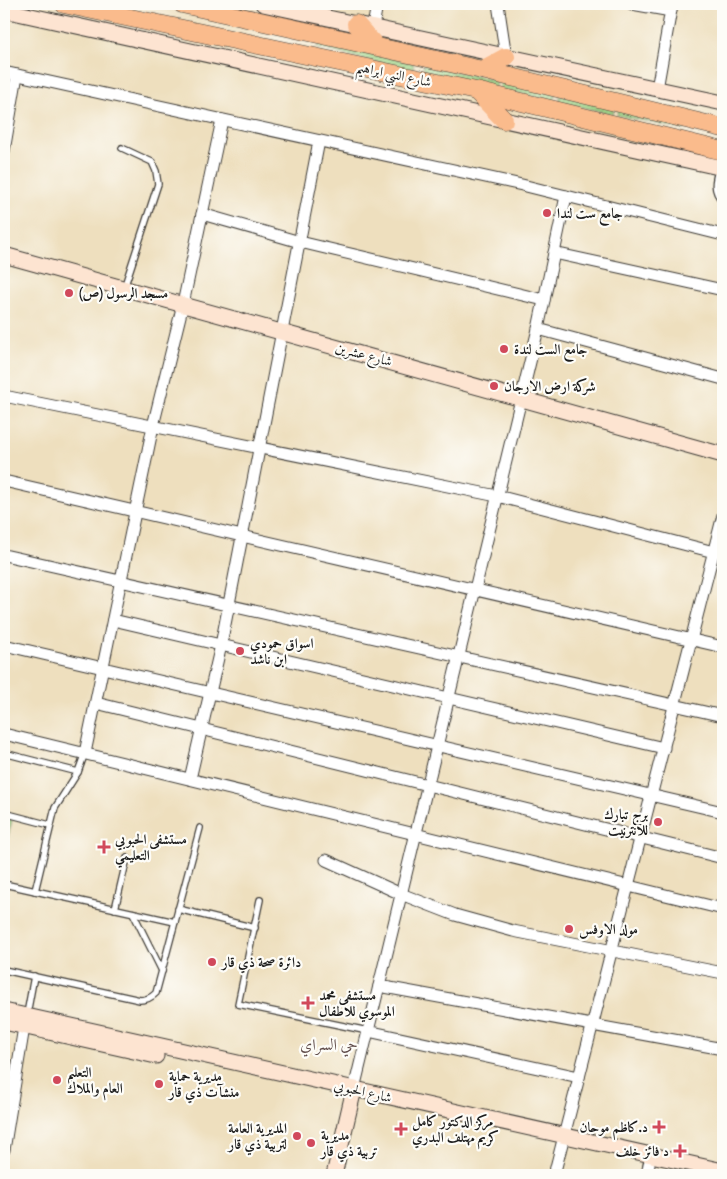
<svg xmlns="http://www.w3.org/2000/svg" width="727" height="1179" viewBox="0 0 727 1179" font-family="'IM FELL English',Amiri,serif">
  <rect width="100%" height="100%" fill="#fdfcf7"/>
  <filter id="ink" filterUnits="userSpaceOnUse"><feTurbulence type="fractalNoise" baseFrequency=".02" numOctaves="2"/><feDisplacementMap in="SourceGraphic" scale="10" xChannelSelector="R" yChannelSelector="G"/><feConvolveMatrix kernelMatrix="1 2 1 2 8 2 1 2 1" color-interpolation-filters="sRGB"/></filter>
  <filter id="wash" filterUnits="userSpaceOnUse"><feTurbulence type="fractalNoise" baseFrequency=".0096" numOctaves="4" result="noise"/><feDisplacementMap in="SourceGraphic" scale="20" xChannelSelector="R" yChannelSelector="G"/><feGaussianBlur stdDeviation="1.12" result="paint"/><feColorMatrix in="noise" values="0 0 0 0 0 0 0 0 0 0 0 0 0 0 0 0 0 1.4 0 .05"/><feComposite in="paint" operator="in"/></filter>
  <g filter="url(#wash)">
    <rect width="100%" height="100%" fill="#eedfbe"/>
    <g fill="#9cd284" stroke="#5c7750">
      <polygon points="319,41 414,63 412,71 317,48"/>
      <polygon points="424,64 497,81 495,89 422,73"/>
      <polygon points="501,82 556,94 554,101 500,89"/>
      <polygon points="560,95 614,107 613,114 559,102"/>
      <polygon points="619,107 686,123 685,130 617,115"/>
      <polygon points="4,818 12,820 6,845 4,845"/>
    </g>
  </g>
  <g filter="url(#ink)">
    <g fill="none" stroke-linecap="round" stroke-linejoin="round">
      <defs>
        <g id="lane">
          <polyline points="122,148 152,162 156,171 158,184 124,288"/>
          <path d="M719,167c-4,13 -7,24 4,34"/>
          <polyline points="4,753 78,772"/>
          <polyline points="4,813 50,825"/>
          <polyline points="4,884 175,922"/>
          <polyline points="35,891 55,808 78,772 85,753"/>
          <polyline points="260,900 238,1004 368,1031"/>
          <polyline points="115,909 127,858"/>
          <polyline points="178,909 255,928"/>
          <polyline points="133,913 162,971"/>
          <path d="M4,970l136,30c7,0 11,-2 16,-7l44,-165"/>
          <polyline points="27,1014 34,976"/>
        </g>
        <g id="street">
          <polyline points="498,4 506,57"/>
          <polyline points="632,4 671,11"/>
          <polyline points="373,27 377,4"/>
          <polyline points="4,72 522,185 723,235"/>
          <polyline points="657,89 672,4"/>
          <polyline points="4,151 17,75"/>
          <polyline points="202,214 300,242 544,300"/>
          <polyline points="554,253 723,290"/>
          <polyline points="538,329 723,379"/>
          <polyline points="4,396 497,496 714,552"/>
          <polyline points="4,481 723,647"/>
          <polyline points="4,555 723,716"/>
          <polyline points="113,620 664,748"/>
          <polyline points="4,645 723,812"/>
          <polyline points="96,703 723,858"/>
          <polyline points="4,734 723,909"/>
          <polyline points="85,753 153,426 183,304 222,120"/>
          <polyline points="190,779 221,645 319,141"/>
          <polyline points="326,860 401,894 455,915 513,931 723,973"/>
          <polyline points="379,986 723,1049"/>
          <polyline points="368,1031 579,1077"/>
          <polyline points="354,1089 538,329 566,196"/>
          <polyline points="4,1150 25,1021"/>
          <polyline points="554,1175 723,515"/>
          <polyline points="647,1175 649,1164"/>
        </g>
        <g id="secondary">
          <polyline points="263,4 723,103"/>
          <polyline points="4,10 723,168"/>
          <polyline points="4,255 723,455"/>
          <polyline points="4,1011 723,1171"/>
          <polyline points="4,1022 156,1056"/>
          <polyline points="334,1175 354,1089"/>
        </g>
        <g id="primary">
          <polyline points="64,4 476,91 723,151"/>
          <polyline points="182,4 482,70 723,128"/>
          <polyline points="356,24 376,46"/>
          <polyline points="482,70 506,57"/>
          <polyline points="477,92 504,120"/>
        </g>
      </defs>
      <use href="#lane" stroke="#3c3934" stroke-width="8"/>
      <use href="#street" stroke="#3c3934" stroke-width="13"/>
      <use href="#secondary" stroke="#3c3934" stroke-width="17"/>
      <use href="#primary" stroke="#3c3934" stroke-width="19"/>
      <use href="#lane" stroke="#fff" stroke-width="5.5"/>
      <use href="#street" stroke="#fff" stroke-width="11"/>
      <use href="#secondary" stroke="#fde4d1" stroke-width="15"/>
      <use href="#primary" stroke="#fabb8c" stroke-width="18"/>
    </g>
  </g>
  <g fill="#d1495b" stroke="#fdfcf7" stroke-width="2">
    <circle cx="547" cy="213" r="5"/>
    <circle cx="69" cy="293" r="5"/>
    <circle cx="504" cy="349" r="5"/>
    <circle cx="494" cy="386" r="5"/>
    <circle cx="240" cy="651" r="5"/>
    <circle cx="658" cy="822" r="5"/>
    <path d="M101.5 839.5h5v5h5v5h-5v5h-5v-5h-5v-5h5z"/>
    <circle cx="569" cy="929" r="5"/>
    <circle cx="212" cy="962" r="5"/>
    <path d="M305.5 995.5h5v5h5v5h-5v5h-5v-5h-5v-5h5z"/>
    <circle cx="57" cy="1080" r="5"/>
    <circle cx="159" cy="1084" r="5"/>
    <path d="M656.5 1119.5h5v5h5v5h-5v5h-5v-5h-5v-5h5z"/>
    <path d="M398.5 1121.5h5v5h5v5h-5v5h-5v-5h-5v-5h5z"/>
    <circle cx="297" cy="1136" r="5"/>
    <circle cx="311" cy="1143" r="5"/>
    <path d="M677.5 1143.5h5v5h5v5h-5v5h-5v-5h-5v-5h5z"/>
  </g>
  <g text-anchor="middle" stroke-width="4.5" stroke-linejoin="round" paint-order="stroke">
    <g font-size="14" fill="#1c1c1c" stroke="#fdfcf7">
      <text transform="translate(394 74) rotate(12)" y="5">شارع النبي ابراهيم</text>
      <text transform="translate(364 354) rotate(15)" y="5">شارع عشرين</text>
      <text transform="translate(363 1091) rotate(13)" y="5">شارع الحبوبي</text>
    </g>
    <g font-size="14" font-weight="bold" fill="#1c1c1c" stroke="#fdfcf7" text-anchor="start">
      <text x="557" y="218">جامع ست لندا</text>
      <text x="79" y="298">مسجد الرسول (ص)</text>
      <text x="514" y="354">جامع الست لندة</text>
      <text x="504" y="391">شركة ارض الارجان</text>
      <text x="250" y="648">اسواق حمودي<tspan x="250" dy="16">ابن ناشد</tspan></text>
      <text x="648" y="819" text-anchor="end">برج تبارك<tspan x="648" dy="16">للانترنيت</tspan></text>
      <text x="115" y="844">مستشفى الحبوبي<tspan x="115" dy="16">التعليمي</tspan></text>
      <text x="579" y="934">مولد الاوفس</text>
      <text x="222" y="967">دائرة صحة ذي قار</text>
      <text x="319" y="1000">مستشفى محمد<tspan x="319" dy="16">الموسوي للاطفال</tspan></text>
      <text x="67" y="1077">التعليم<tspan x="67" dy="16">العام والملاك</tspan></text>
      <text x="169" y="1081">مديرية حماية<tspan x="169" dy="16">منشآت ذي قار</tspan></text>
      <text x="412" y="1126">مركز الدكتور كامل<tspan x="412" dy="16">كريم مهتلف البدري</tspan></text>
      <text x="648" y="1132" text-anchor="end">د.كاظم موحان</text>
      <text x="287" y="1133" text-anchor="end">المديرية العامة<tspan x="287" dy="16">لتربية ذي قار</tspan></text>
      <text x="321" y="1140">مديرية<tspan x="321" dy="16">تربية ذي قار</tspan></text>
      <text x="669" y="1156" text-anchor="end">د فائز خلف</text>
    </g>
    <g font-size="16" fill="#5e4a48" stroke="#fdfcf7">
      <text x="329" y="1050">حي السراي</text>
    </g>
  </g>
  <rect width="727" height="1179" fill="none" stroke="#fdfcf7" stroke-width="20"/>
</svg>
